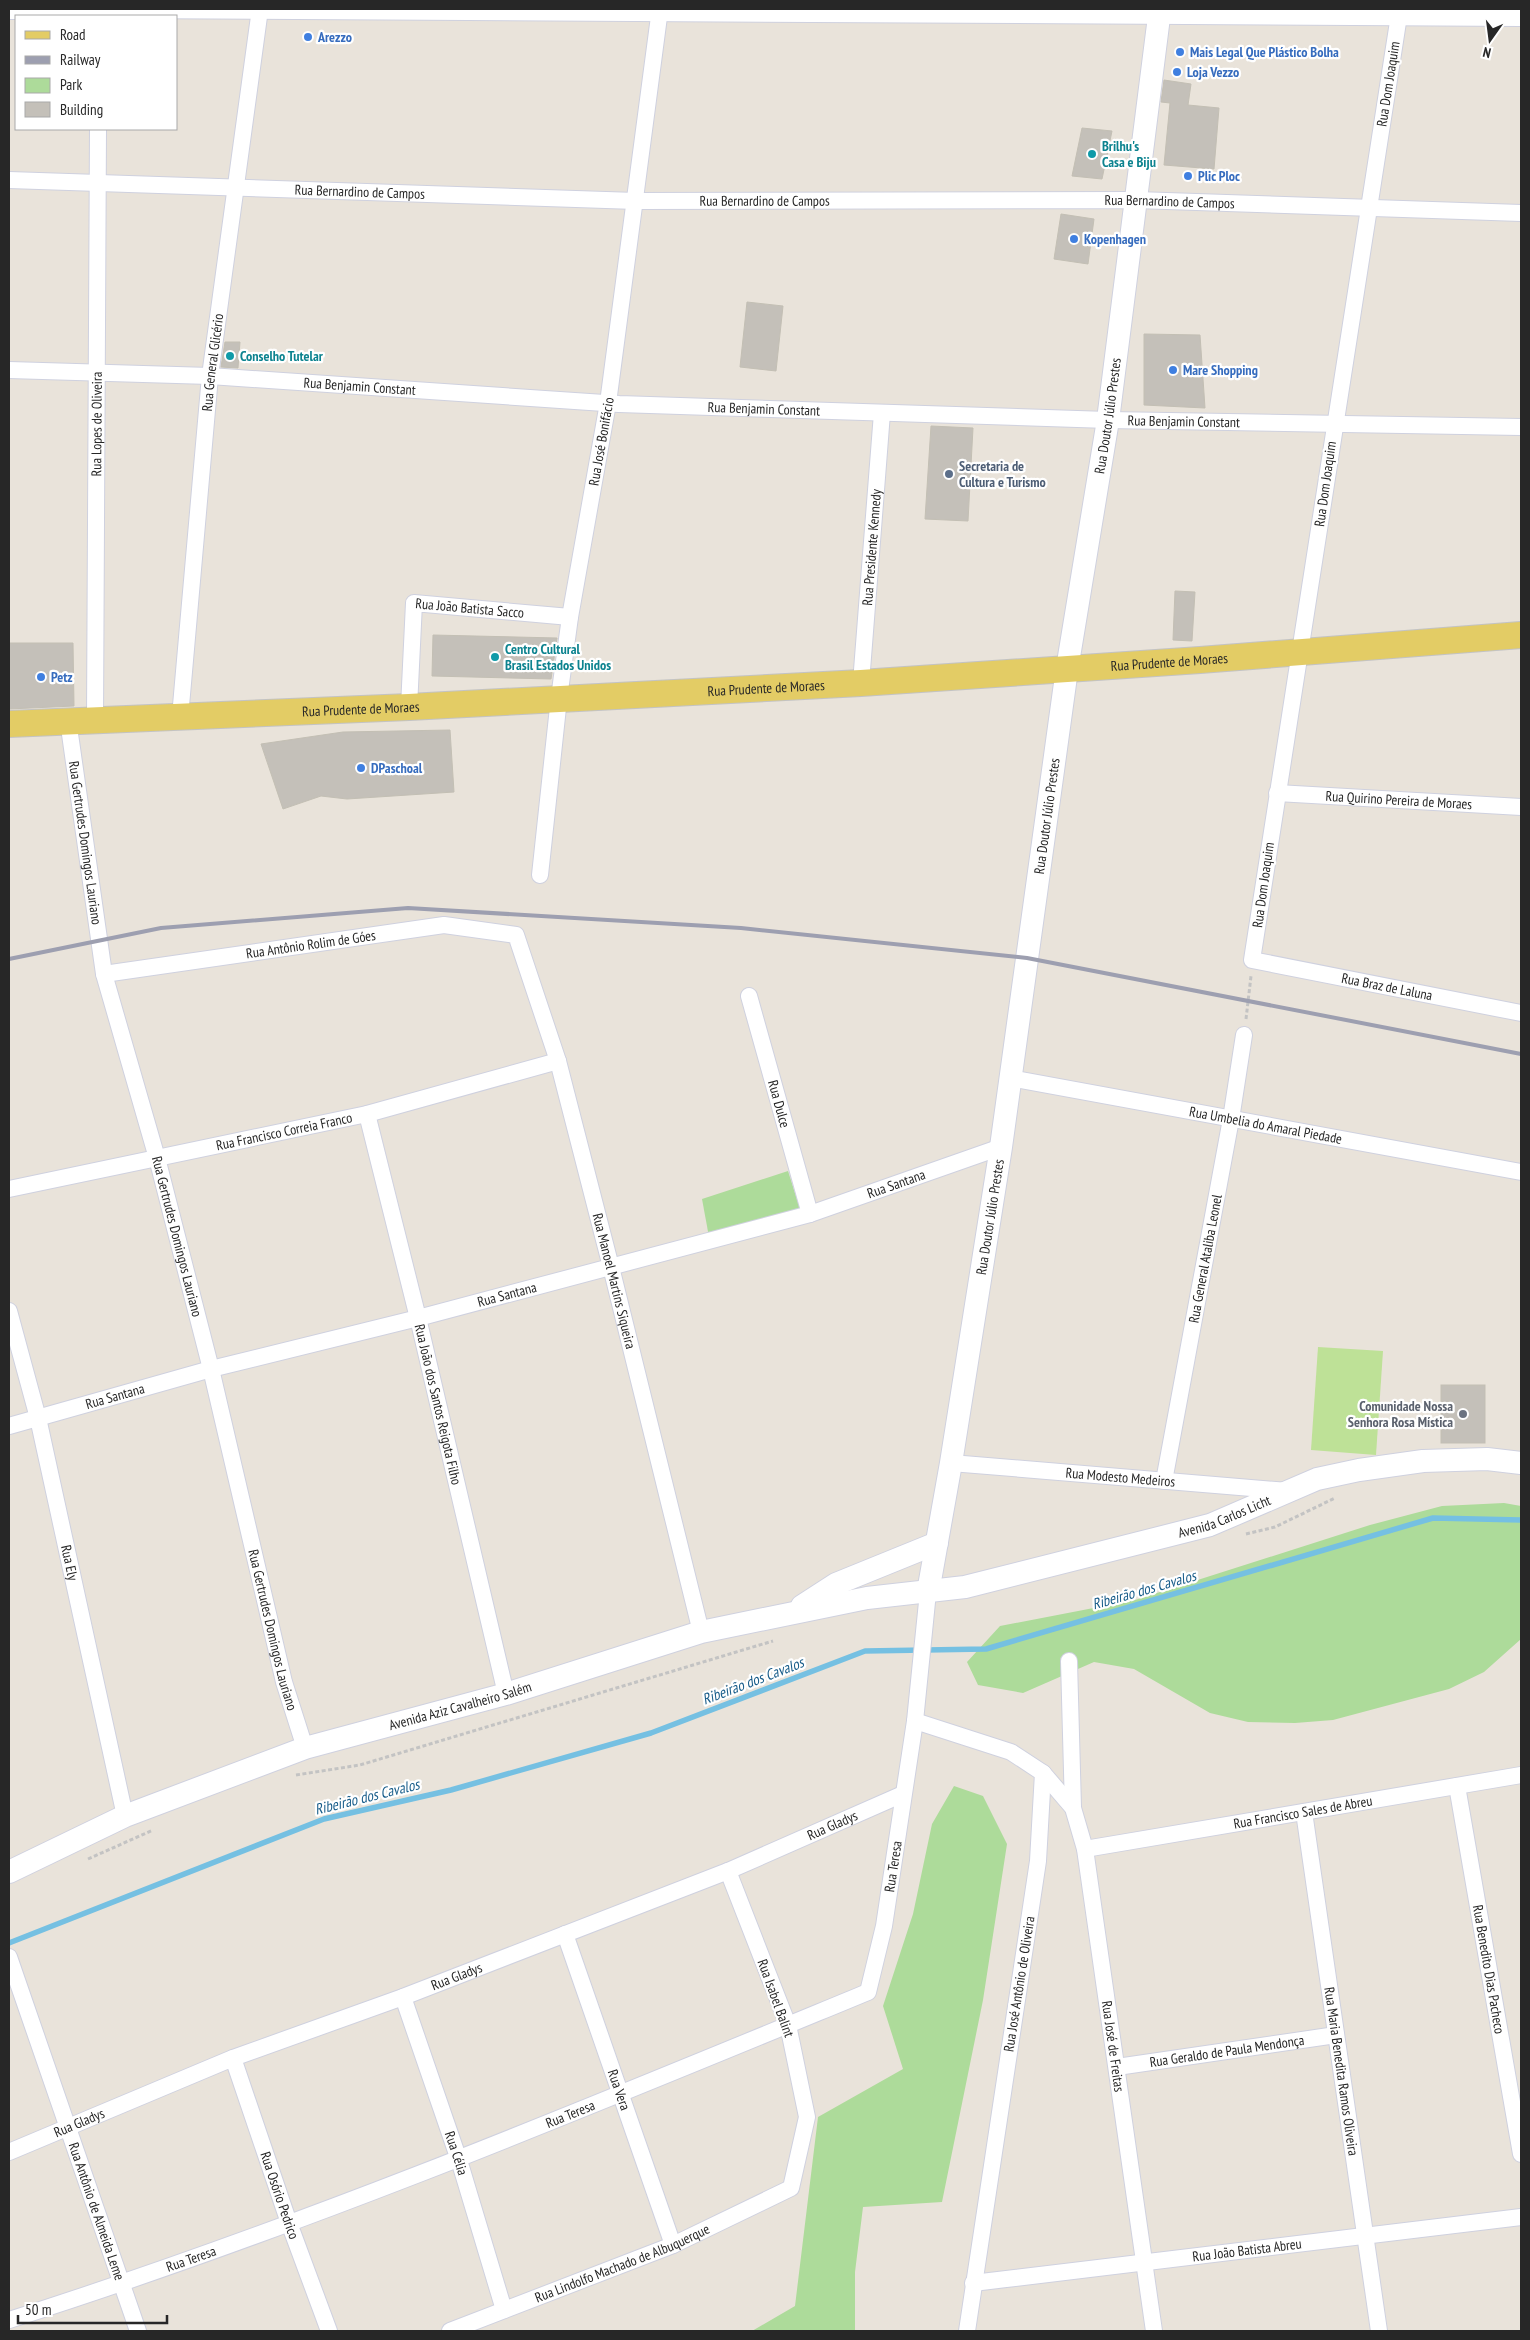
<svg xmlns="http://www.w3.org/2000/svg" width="1530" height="2340" viewBox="0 0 1530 2340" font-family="'PT Sans Narrow',sans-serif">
  <rect width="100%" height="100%" fill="#e9e3da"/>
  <g fill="#addb9a">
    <polygon points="788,1171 801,1212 709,1237 702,1199"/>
    <polygon points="1504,1503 1521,1506 1521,1639 1484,1672 1449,1689 1333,1720 1295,1723 1248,1722 1210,1713 1134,1669 1094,1662 1023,1693 978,1685 967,1662 1000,1626 1135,1600 1370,1525 1442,1506"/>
    <polygon points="954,1786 983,1796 1007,1844 983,2000 942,2202 863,2207 855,2272 855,2331 752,2331 795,2306 818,2117 903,2069 883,2006 913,1914 932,1824"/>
  </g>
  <polygon fill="#bee197" points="1318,1347 1383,1351 1376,1455 1311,1450"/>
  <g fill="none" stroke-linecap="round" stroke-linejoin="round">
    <polyline stroke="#75c0e2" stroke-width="5.5" points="9,1943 324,1819 451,1790 651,1733 865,1651 986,1649 1433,1518 1521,1520"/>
  </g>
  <g fill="#c4c0b9" stroke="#c3bfb4">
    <polygon points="1164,80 1191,84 1188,105 1219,108 1214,169 1164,165 1170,103 1161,102"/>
    <polygon points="1082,128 1112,131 1102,179 1072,176"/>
    <polygon points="1061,214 1094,219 1088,264 1054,259"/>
    <polygon points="747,302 783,306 776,371 740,367"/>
    <polygon points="1144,334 1200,335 1205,408 1144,405"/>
    <polygon points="225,342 240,342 238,368 221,367"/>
    <polygon points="931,426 973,428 968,521 925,519"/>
    <polygon points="1175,591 1195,592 1192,641 1173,640"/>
    <polygon points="433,635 557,638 551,679 432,676"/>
    <polygon points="9,643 73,643 74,706 9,709"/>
    <polygon points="450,730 454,792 347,799 321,796 283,809 261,744 343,732"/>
    <rect x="1441" y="1385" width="44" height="58"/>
  </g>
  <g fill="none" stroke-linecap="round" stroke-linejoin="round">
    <defs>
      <g id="street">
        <path id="s1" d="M1400,9l-148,951 269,53"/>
        <polyline points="9,11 125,10 1521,18"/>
        <path id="s2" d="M9,180l627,21 500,-1 385,13"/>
        <path id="s3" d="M9,370l201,6 409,28 489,16 413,7"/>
        <path id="s4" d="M861,683l21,-270"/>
        <path id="s5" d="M409,707l5,-104 156,14"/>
        <path id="s6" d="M180,717l30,-341 50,-367"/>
        <path id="s7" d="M95,719l3,-590"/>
        <path id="s8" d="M68,720l36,254 53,184 54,211 73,313 21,66"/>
        <path id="s9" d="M1277,793l244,14"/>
        <path id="s10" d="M540,875l19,-177 11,-81 38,-214 52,-394"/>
        <path id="s11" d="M104,974l340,-49 72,10 42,126 53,206 90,365"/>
        <path id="s12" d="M749,996l61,218"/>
        <path id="s13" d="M1010,1078l511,94"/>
        <path id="s14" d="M367,1114l51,204 88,376"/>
        <path id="s15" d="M9,1189l358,-75 191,-53"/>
        <path id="s16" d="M9,1311l29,107 87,398"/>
        <path id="s17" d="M9,1426l202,-57 207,-51 392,-104 191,-67"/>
        <path id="s18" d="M951,1463l337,28"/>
        <path id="s19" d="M1164,1481l67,-362 13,-84"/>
        <polyline points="1069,1661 1073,1808"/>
        <polyline points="915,1721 1011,1752 1043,1773 1038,1861 967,2331"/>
        <path id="s20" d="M1043,1773l30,35 12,41 69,482"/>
        <path id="s21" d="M1457,1786l64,368"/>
        <path id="s22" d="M1304,1812l75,519"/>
        <path id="s23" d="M1085,1849l436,-74"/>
        <path id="s24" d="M565,1934l108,311"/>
        <path id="s25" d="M9,1957l129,374"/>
        <path id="s26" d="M403,1997l56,163 45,150"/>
        <path id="s27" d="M233,2058l56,165 40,108"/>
        <path id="s28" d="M1117,2067l219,-32"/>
        <path id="s29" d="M9,2152l224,-94 170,-61 325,-126 175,-77"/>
        <path id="s30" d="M973,2283l548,-66"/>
        <path id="s31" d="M9,2320c293,-93 575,-211 859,-328l16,-66 31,-205 13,-129"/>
        <path id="s32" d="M450,2331l223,-86 118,-57 16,-71 -19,-92 -60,-154"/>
      </g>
      <g id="secondary">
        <path id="s33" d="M928,1592l23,-129 50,-316 66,-478 41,-249 52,-411"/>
        <polyline points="802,1606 836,1584 937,1543"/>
        <path id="s34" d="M9,1872l116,-56 180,-68 201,-54 195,-62 166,-34 98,-11 245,-62 107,-46 42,-9 64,-9 64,-2 34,4"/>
      </g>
      <g id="primary">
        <path id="s35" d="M9,724l400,-17 452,-24 339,-23 321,-25"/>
      </g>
    </defs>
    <use href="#street" stroke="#cfd1df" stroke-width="18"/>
    <use href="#secondary" stroke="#cfd1df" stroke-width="24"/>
    <use href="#primary" stroke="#c3c3c3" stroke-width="28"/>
    <g stroke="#c3c3c3" stroke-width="3" stroke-dasharray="4 2.5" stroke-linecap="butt">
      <polyline points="1246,1019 1251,976"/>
      <polyline points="1246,1534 1275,1527 1335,1498"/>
      <polyline points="296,1775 360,1765 773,1641"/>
      <polyline points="88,1859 153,1830"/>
    </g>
    <use href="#street" stroke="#fff" stroke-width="16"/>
    <use href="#secondary" stroke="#fff" stroke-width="22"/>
    <use href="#primary" stroke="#e3cc65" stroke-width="26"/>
    <polyline stroke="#9d9fb0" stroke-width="4" points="9,959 161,928 408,908 741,928 1027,958 1521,1054"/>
  </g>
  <g fill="#3f7fe0" stroke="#fff" stroke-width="2">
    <circle cx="308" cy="37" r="5"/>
    <circle cx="1180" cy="52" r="5"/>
    <circle cx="1177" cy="72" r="5"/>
    <circle cx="1188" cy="176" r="5"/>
    <circle cx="1074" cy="239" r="5"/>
    <circle cx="1173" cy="370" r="5"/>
    <circle cx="41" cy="677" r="5"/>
    <circle cx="361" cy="768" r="5"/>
  </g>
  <g fill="#0f9aa8" stroke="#fff" stroke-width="2">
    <circle cx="1092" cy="154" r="5"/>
    <circle cx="230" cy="356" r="5"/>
    <circle cx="495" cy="657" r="5"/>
  </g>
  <circle fill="#5c6f8a" stroke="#fff" stroke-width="2" cx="949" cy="474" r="5"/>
  <circle fill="#6b7280" stroke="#fff" stroke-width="2" cx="1463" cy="1414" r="5"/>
  <g text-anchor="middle" stroke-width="4.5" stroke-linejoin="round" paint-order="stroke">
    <g font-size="14" font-weight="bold" fill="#366cbe" stroke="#fff" text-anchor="start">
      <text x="318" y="42">Arezzo</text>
      <text x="1190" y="57">Mais Legal Que Plástico Bolha</text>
      <text x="1187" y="77">Loja Vezzo</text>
      <text x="1198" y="181">Plic Ploc</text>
      <text x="1084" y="244">Kopenhagen</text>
      <text x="1183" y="375">Mare Shopping</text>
      <text x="51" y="682">Petz</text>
      <text x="371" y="773">DPaschoal</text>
    </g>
    <g font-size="14" fill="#272727" stroke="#fff">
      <text transform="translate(1388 84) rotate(-81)" y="5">Rua Dom Joaquim</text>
      <text dy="5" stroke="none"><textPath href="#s2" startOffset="351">Rua Bernardino de Campos</textPath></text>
      <text dy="5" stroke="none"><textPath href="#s2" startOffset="756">Rua Bernardino de Campos</textPath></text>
      <text dy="5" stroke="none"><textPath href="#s2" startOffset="1161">Rua Bernardino de Campos</textPath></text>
      <text dy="5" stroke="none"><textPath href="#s6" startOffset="356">Rua General Glicério</textPath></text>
      <text dy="5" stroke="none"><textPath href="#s3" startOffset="351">Rua Benjamin Constant</textPath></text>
      <text dy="5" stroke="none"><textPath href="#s3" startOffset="756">Rua Benjamin Constant</textPath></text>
      <text dy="5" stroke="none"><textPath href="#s33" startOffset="1190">Rua Doutor Júlio Prestes</textPath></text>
      <text dy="5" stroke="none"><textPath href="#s3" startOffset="1176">Rua Benjamin Constant</textPath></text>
      <text dy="5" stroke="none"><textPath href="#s7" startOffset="295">Rua Lopes de Oliveira</textPath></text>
      <text dy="5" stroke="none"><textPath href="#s10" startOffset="438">Rua José Bonifácio</textPath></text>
      <text transform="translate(1325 484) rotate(-82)" y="5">Rua Dom Joaquim</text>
      <text dy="5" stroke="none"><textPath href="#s4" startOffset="136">Rua Presidente Kennedy</textPath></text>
      <text dy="5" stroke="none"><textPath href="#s5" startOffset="160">Rua João Batista Sacco</textPath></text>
      <text dy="5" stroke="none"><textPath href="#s35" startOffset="1162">Rua Prudente de Moraes</textPath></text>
      <text dy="5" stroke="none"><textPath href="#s35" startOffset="758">Rua Prudente de Moraes</textPath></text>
      <text dy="5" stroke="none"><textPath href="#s35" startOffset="352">Rua Prudente de Moraes</textPath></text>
      <text dy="5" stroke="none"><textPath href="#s9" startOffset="122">Rua Quirino Pereira de Moraes</textPath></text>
      <text dy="5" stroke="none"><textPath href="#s33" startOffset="785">Rua Doutor Júlio Prestes</textPath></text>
      <text dy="5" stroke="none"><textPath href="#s8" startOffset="124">Rua Gertrudes Domingos Lauriano</textPath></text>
      <text transform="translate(1263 885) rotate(-82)" y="5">Rua Dom Joaquim</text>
      <text dy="5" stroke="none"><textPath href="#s11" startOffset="209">Rua Antônio Rolim de Góes</textPath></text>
      <text dy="5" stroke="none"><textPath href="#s1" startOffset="1100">Rua Braz de Laluna</textPath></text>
      <text dy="5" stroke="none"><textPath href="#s12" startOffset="112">Rua Dulce</textPath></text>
      <text dy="5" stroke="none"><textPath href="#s13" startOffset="260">Rua Umbelia do Amaral Piedade</textPath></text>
      <text dy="5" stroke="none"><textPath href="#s15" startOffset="281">Rua Francisco Correia Franco</textPath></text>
      <text dy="5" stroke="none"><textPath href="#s17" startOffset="920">Rua Santana</textPath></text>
      <text dy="5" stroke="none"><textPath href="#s33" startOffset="380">Rua Doutor Júlio Prestes</textPath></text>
      <text dy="5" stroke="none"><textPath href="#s8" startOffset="529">Rua Gertrudes Domingos Lauriano</textPath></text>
      <text dy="5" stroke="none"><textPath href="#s19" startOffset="226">Rua General Ataliba Leonel</textPath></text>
      <text dy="5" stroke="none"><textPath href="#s11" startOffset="776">Rua Manoel Martins Siqueira</textPath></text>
      <text dy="5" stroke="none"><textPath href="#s17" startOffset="515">Rua Santana</textPath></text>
      <text dy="5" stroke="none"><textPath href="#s17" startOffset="110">Rua Santana</textPath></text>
      <text dy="5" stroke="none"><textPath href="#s14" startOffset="299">Rua João dos Santos Reigota Filho</textPath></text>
      <text dy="5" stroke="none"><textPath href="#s18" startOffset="170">Rua Modesto Medeiros</textPath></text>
      <text dy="5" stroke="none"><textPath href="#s34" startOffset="1271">Avenida Carlos Licht</textPath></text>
      <text dy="5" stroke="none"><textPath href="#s16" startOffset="259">Rua Ely</textPath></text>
      <text dy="5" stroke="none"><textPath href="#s8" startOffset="934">Rua Gertrudes Domingos Lauriano</textPath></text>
      <text dy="5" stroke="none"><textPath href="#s34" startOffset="482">Avenida Aziz Cavalheiro Salém</textPath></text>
      <text dy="5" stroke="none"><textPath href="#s23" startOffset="221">Rua Francisco Sales de Abreu</textPath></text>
      <text dy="5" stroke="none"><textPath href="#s29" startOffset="886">Rua Gladys</textPath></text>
      <text dy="5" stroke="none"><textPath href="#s31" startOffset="1048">Rua Teresa</textPath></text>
      <text dy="5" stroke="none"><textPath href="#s21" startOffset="186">Rua Benedito Dias Pacheco</textPath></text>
      <text dy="5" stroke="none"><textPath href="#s29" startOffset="481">Rua Gladys</textPath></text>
      <text transform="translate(1019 1984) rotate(-81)" y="5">Rua José Antônio de Oliveira</text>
      <text transform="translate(776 1998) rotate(70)" y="5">Rua Isabel Balint</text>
      <text dy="5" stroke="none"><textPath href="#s20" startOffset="288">Rua José de Freitas</textPath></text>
      <text dy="5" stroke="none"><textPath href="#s28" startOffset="111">Rua Geraldo de Paula Mendonça</textPath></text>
      <text dy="5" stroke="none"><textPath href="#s22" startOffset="262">Rua Maria Benedita Ramos Oliveira</textPath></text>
      <text dy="5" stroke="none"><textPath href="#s24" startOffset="165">Rua Vera</textPath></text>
      <text dy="5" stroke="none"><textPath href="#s31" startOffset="598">Rua Teresa</textPath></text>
      <text dy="5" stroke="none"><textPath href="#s29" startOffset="76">Rua Gladys</textPath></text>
      <text dy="5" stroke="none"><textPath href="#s26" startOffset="165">Rua Célia</textPath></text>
      <text dy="5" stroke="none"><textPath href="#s27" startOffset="145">Rua Osório Pedrico</textPath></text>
      <text dy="5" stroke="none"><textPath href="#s25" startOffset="269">Rua Antônio de Almeida Leme</textPath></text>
      <text dy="5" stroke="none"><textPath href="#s30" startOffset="276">Rua João Batista Abreu</textPath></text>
      <text dy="5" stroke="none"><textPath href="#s31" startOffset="192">Rua Teresa</textPath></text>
      <text dy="5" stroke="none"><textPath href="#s32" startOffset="185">Rua Lindolfo Machado de Albuquerque</textPath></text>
    </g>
    <g font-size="14" font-weight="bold" fill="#0d838f" stroke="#fff" text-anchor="start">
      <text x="1102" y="151">Brilhu's<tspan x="1102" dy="16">Casa e Biju</tspan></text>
      <text x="240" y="361">Conselho Tutelar</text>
      <text x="505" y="654">Centro Cultural<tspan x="505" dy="16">Brasil Estados Unidos</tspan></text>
    </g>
    <g font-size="14" font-weight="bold" fill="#4e5e75" stroke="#fff" text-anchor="start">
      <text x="959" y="471">Secretaria de<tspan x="959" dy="16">Cultura e Turismo</tspan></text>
    </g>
    <g font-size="14" font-weight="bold" fill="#5b616d" stroke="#fff" text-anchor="end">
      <text x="1453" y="1411">Comunidade Nossa<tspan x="1453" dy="16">Senhora Rosa Mística</tspan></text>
    </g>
    <g font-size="15" font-style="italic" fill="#195d8a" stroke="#fff">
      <text transform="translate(1144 1590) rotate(-16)" y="5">Ribeirão dos Cavalos</text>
      <text transform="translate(753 1681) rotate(-21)" y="5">Ribeirão dos Cavalos</text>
      <text transform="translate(367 1797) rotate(-14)" y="5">Ribeirão dos Cavalos</text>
    </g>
  </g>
  <rect width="1530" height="2340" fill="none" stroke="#272727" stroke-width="20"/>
  <rect x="15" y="15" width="162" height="115" fill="#ffffff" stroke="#a9a9a9"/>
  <rect x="25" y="31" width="25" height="8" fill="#e3cc65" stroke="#a9a9a9"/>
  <text x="60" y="40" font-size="15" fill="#272727">Road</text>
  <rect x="25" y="56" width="25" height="8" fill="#9d9fb0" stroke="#a9a9a9"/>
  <text x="60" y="65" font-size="15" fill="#272727">Railway</text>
  <rect x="25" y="78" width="25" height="15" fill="#addb9a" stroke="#a9a9a9"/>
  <text x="60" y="90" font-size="15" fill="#272727">Park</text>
  <rect x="25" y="102" width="25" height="15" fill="#c4c0b9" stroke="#a9a9a9"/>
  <text x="60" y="115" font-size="15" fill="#272727">Building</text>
  <g transform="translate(1490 40) rotate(194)" stroke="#ffffff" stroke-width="4" paint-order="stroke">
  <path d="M0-4L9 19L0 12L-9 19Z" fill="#272727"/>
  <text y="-8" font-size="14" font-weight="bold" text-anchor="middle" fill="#272727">N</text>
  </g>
  <path d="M18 2315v8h149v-8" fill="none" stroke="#272727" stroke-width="2.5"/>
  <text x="25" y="2315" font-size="15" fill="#272727" stroke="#ffffff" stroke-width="4" paint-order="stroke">50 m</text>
</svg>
